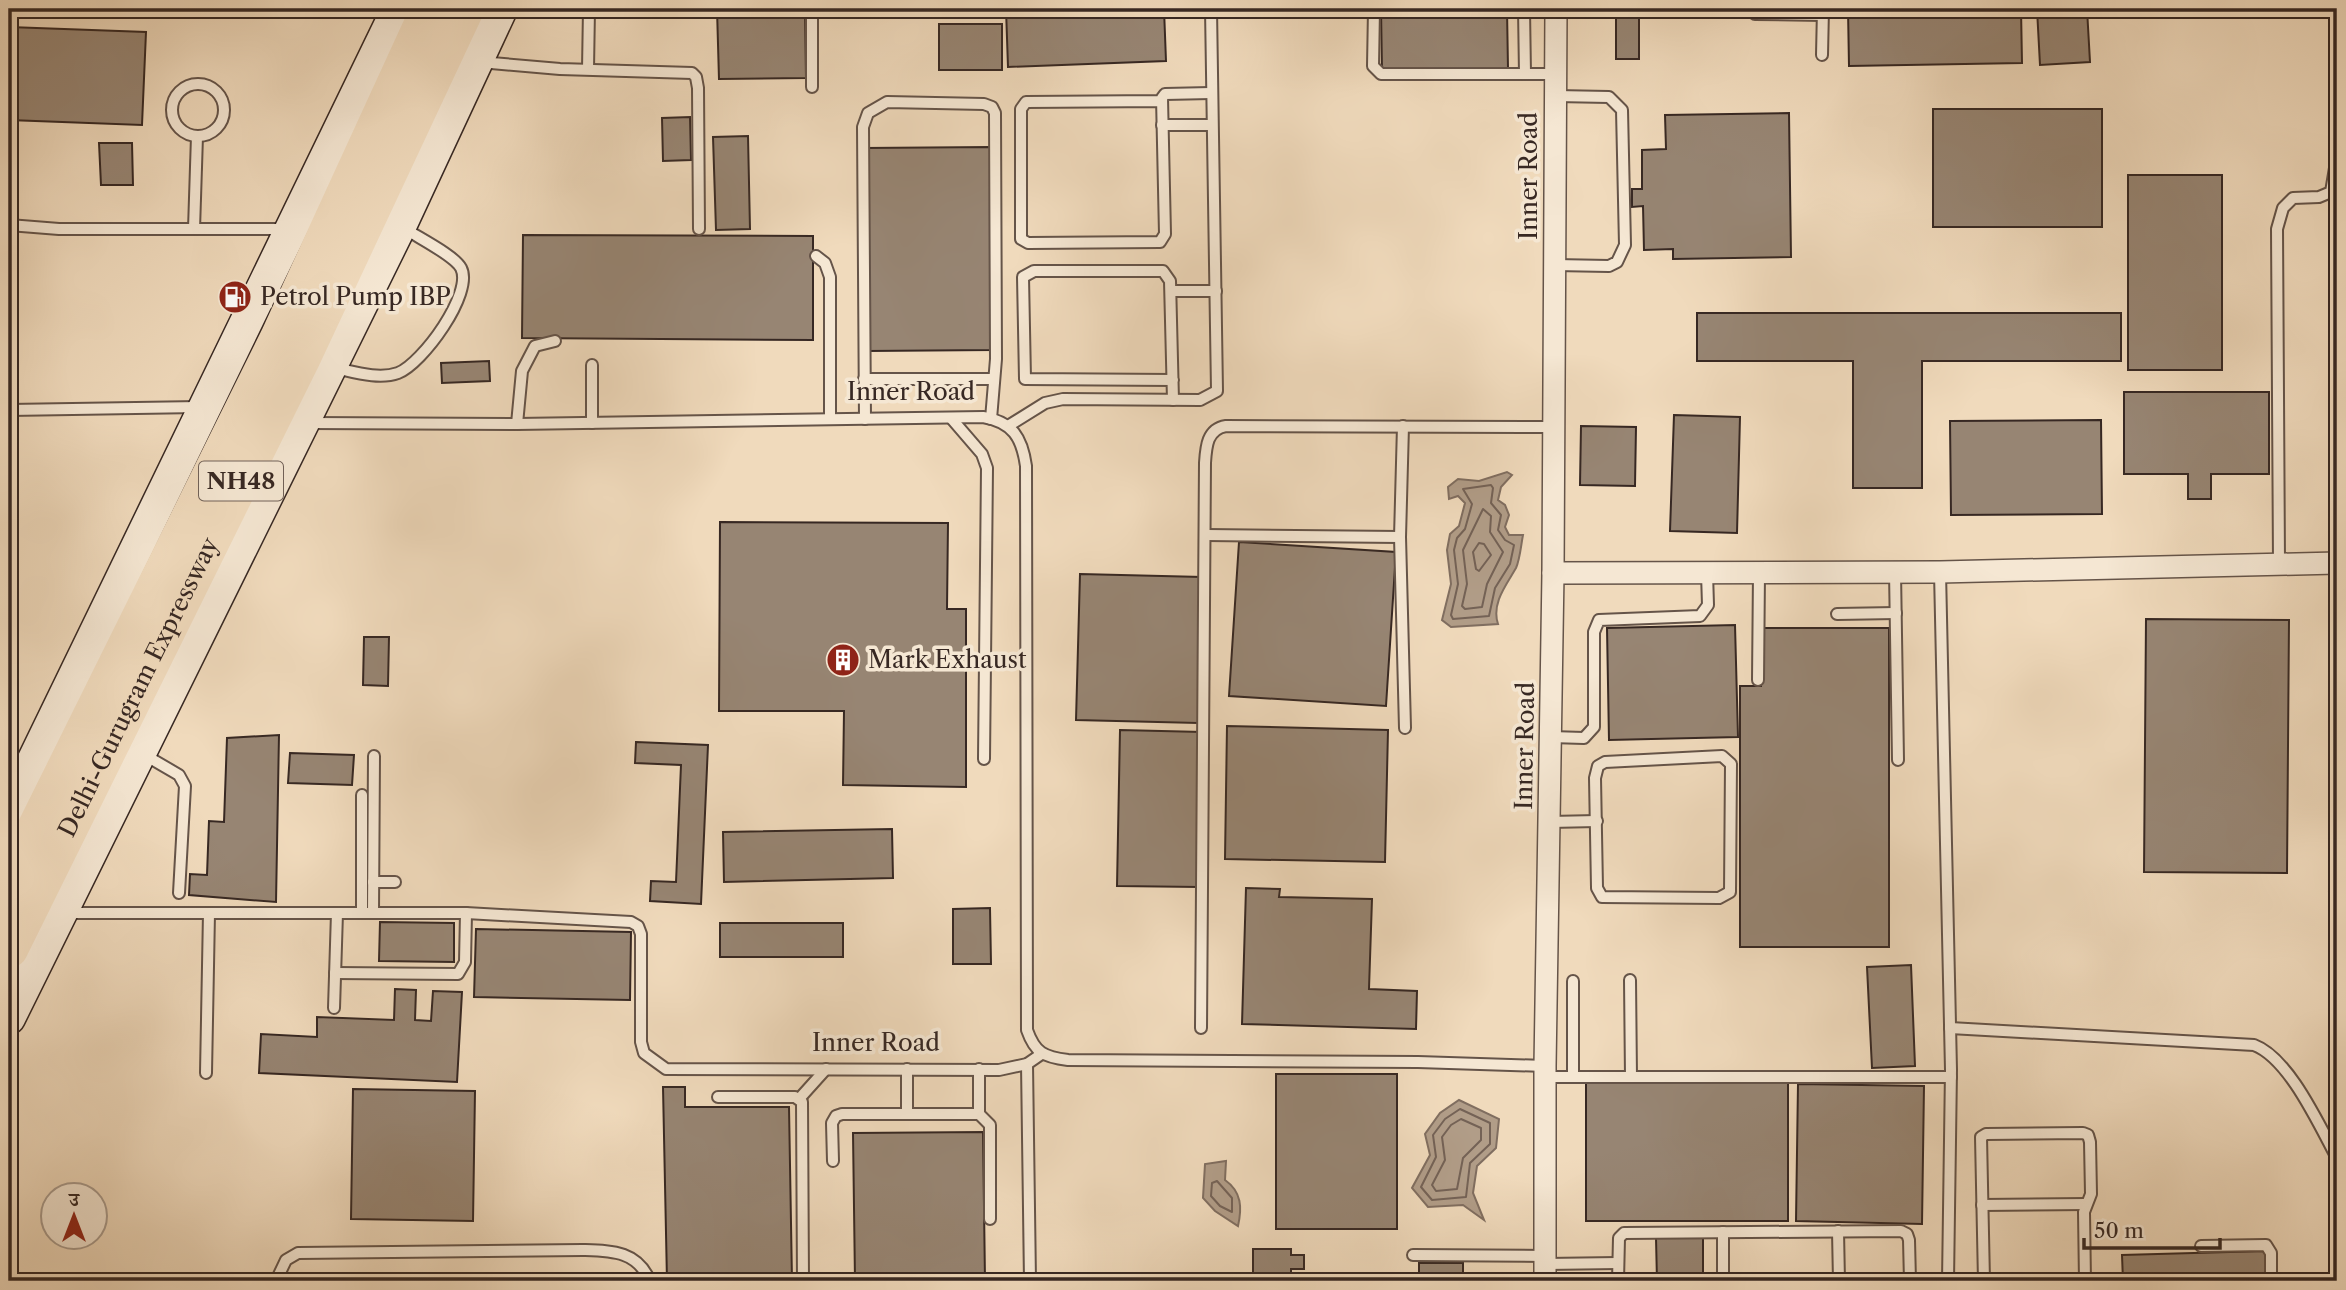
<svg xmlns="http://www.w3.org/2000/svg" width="2346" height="1290" viewBox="0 0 2346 1290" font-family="'Libre Caslon Text','Noto Serif Devanagari',serif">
  <rect width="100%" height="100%" fill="#f0dabc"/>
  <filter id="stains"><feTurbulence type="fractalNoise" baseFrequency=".00286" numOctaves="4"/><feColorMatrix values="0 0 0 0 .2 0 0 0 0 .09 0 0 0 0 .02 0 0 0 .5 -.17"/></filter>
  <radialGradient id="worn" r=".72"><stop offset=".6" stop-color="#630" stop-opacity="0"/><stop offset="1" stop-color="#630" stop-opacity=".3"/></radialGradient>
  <g fill="#b19d88" stroke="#806e60" stroke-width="2">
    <path d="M1507,472l5,3 -11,12 -3,13 7,5 4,10 -4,12 4,8h14c-2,10 -3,24 -7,33 -9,16 -25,35 -18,56l-47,3 -9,-7 9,-36 -4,-34 3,-16 9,-8 6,-23 -7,-7 -9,3 -1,-12 10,-8 21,2z"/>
    <polygon points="1459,1100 1499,1119 1496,1148 1477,1166 1473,1193 1484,1220 1463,1205 1428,1207 1412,1188 1430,1155 1425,1134 1440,1113"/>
    <path d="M1226,1161l-1,19c17,12 17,28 13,46l-23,-15 -12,-13 2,-34z"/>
  </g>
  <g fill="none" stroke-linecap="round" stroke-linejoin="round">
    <g stroke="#746256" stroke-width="2">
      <polygon points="1491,485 1493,488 1491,503 1501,515 1498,530 1505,540 1514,545 1510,564 1495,588 1489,616 1453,619 1451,615 1458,584 1454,550 1457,538 1465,529 1472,504 1463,489"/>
      <polygon points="1483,509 1491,516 1490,532 1503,552 1487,584 1482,607 1465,609 1462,606 1467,584 1463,550"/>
      <polygon points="1479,543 1484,544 1491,555 1479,571 1476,569 1473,552"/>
      <polygon points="1460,1109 1490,1123 1490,1144 1470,1163 1466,1197 1432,1200 1421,1187 1436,1157 1433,1135 1445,1119"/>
      <polygon points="1461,1119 1481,1128 1481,1140 1463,1158 1457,1189 1436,1191 1432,1185 1445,1160 1442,1137 1451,1125"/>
      <polygon points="1217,1181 1232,1198 1232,1212 1220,1206 1211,1196 1212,1183"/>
    </g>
  </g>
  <g fill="#978573" stroke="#372823" stroke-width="2">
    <polygon points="717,9 805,9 806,78 719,79"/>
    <polygon points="1006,9 1164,9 1166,61 1008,67"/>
    <polygon points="1381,9 1507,9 1508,69 1382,71"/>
    <rect x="1616" y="9" width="23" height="50"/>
    <polygon points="1848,9 2021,9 2022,63 1849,66"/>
    <polygon points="2037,9 2087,9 2090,62 2040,65"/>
    <rect x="939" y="24" width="63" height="46"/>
    <polygon points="9,27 146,32 142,125 9,120"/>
    <rect x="1933" y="109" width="169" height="118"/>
    <polygon points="1789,113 1791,257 1673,259 1673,249 1644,250 1643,206 1632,207 1632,189 1642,189 1642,150 1666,149 1665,115"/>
    <polygon points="690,117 691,160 663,161 662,118"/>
    <polygon points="748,136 750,229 716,230 713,137"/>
    <polygon points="99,143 132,143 133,185 101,185"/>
    <polygon points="991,147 993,350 867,351 864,148"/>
    <rect x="2128" y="175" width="94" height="195"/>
    <polygon points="523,235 813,236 813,340 522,338"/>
    <polygon points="1697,313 2121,313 2121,361 1922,361 1922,488 1853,488 1853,361 1697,361"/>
    <polygon points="489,361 490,381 442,383 441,363"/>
    <polygon points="2124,392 2269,392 2269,474 2211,474 2211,499 2188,499 2188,474 2124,474"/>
    <polygon points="1674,415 1740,417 1737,533 1670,531"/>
    <polygon points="2101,420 2102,514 1951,515 1950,421"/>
    <polygon points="1581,426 1636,427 1635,486 1580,485"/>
    <polygon points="720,522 948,523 947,609 966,609 966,787 843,785 844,711 719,711"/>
    <polygon points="1239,542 1396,552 1386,706 1229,696"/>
    <polygon points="1080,574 1202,577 1198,723 1076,720"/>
    <polygon points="2146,619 2289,620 2287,873 2144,872"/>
    <polygon points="1735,625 1738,737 1609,740 1607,628"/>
    <polygon points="1761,628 1889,628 1889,947 1740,947 1740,686 1761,686"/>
    <polygon points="364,637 389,637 388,686 363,685"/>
    <polygon points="2333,643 2337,643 2337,891 2329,891"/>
    <polygon points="1227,726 1388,730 1385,862 1225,859"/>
    <polygon points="1120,730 1202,732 1199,887 1117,886"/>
    <polygon points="279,735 276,902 189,895 190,874 207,875 209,821 224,822 227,738"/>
    <polygon points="636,742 708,745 701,904 650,901 651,881 676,882 681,765 635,763"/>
    <polygon points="290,753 354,755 352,785 288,783"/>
    <polygon points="892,829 893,878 724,882 723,832"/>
    <polygon points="1246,888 1280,889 1279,897 1372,899 1369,989 1417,991 1416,1029 1242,1024"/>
    <polygon points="990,908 991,964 953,964 953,909"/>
    <polygon points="380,922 454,923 454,962 379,961"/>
    <rect x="720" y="923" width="123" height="34"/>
    <polygon points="476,929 631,932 630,1000 474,997"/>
    <polygon points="1911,965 1915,1066 1872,1068 1867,967"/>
    <polygon points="395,989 416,990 415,1020 431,1021 433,991 462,992 457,1082 259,1073 261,1034 317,1037 317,1017 394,1020"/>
    <rect x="1276" y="1074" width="121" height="155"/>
    <rect x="1586" y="1083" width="202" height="138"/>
    <polygon points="1798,1084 1924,1086 1922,1224 1796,1221"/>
    <polygon points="663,1087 685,1087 685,1107 789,1107 792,1281 667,1281"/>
    <polygon points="353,1089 475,1091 473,1221 351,1219"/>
    <polygon points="983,1132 985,1281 855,1281 853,1133"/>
    <polygon points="1656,1238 1703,1238 1703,1281 1657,1281"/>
    <polygon points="1253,1249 1291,1249 1291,1255 1304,1255 1304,1269 1291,1269 1291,1281 1253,1281"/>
    <polygon points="2266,1251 2267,1281 2123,1281 2122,1255"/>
    <rect x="1419" y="1263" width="44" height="18"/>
    <polygon points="605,1277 605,1281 291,1281"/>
  </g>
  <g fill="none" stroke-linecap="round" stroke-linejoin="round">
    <defs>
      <g id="lane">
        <polyline points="812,9 812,87"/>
        <polyline points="1374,9 1373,66 1381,74 1556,74"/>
        <polyline points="1524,9 1525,74"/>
        <polyline points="1755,14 1823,15"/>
        <polyline points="1822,55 1823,9"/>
        <polyline points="480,62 560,69 692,73 696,77 698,88 699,229"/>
        <polyline points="588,69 589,9"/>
        <circle cx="198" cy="110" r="26"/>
        <polyline points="1161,101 1026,102 1021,109 1021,239 1028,243 1160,242 1165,234 1162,98 1165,94 1211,93"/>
        <polyline points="1162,125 1212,125"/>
        <polyline points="9,225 59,229 288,229"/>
        <polyline points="194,229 197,136"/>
        <polyline points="816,256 825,263 830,277 830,419"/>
        <polyline points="1555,265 1609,266 1617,262 1625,245 1622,110 1609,97 1556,96"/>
        <polyline points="1171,291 1216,291"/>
        <polyline points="592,365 592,423"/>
        <path d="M335,368c19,4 44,12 63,5 24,-9 76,-80 63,-105 -7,-13 -44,-31 -57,-40"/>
        <polyline points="864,379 992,379"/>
        <polyline points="1173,380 1025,379 1023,277 1034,271 1163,271 1170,281 1173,400"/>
        <polyline points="9,410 199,407"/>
        <polyline points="951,418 982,454 987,468 984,759"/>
        <polyline points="865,419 863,127 868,113 887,102 984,104 992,107 995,113 996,359 991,419"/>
        <path d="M309,423l208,1 466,-7c30,5 39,21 43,49l1,564c8,23 17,27 41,30l350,2 127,4"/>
        <polyline points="517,424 522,371 535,346 555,341"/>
        <polyline points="1008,426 1045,403 1063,399 1200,400 1217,391 1211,9"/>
        <polyline points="1403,426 1400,537 1405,728"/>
        <polyline points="1207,535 1400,537"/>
        <polyline points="2279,563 2277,229 2283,208 2293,198 2319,197 2331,192 2335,168"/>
        <polyline points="1895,572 1898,760"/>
        <polyline points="1940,572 1951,1070 1948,1281"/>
        <polyline points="1837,614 1896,613"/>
        <polyline points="1758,680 1759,573"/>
        <polyline points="1551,737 1584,738 1594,727 1594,632 1599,620 1700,616 1708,605 1707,573"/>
        <polyline points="143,754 179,775 185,786 179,893"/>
        <polygon points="1722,756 1731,764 1730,892 1719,898 1602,897 1597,888 1595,778 1598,766 1605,762"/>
        <polyline points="1550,822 1597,821"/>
        <polyline points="373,882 395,882"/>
        <polyline points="66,913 466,913 631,922 638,926 641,934 641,1042 644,1053 666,1069 999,1070 1027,1064 1040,1055"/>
        <polyline points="362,913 362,795"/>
        <polyline points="373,913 374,756"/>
        <polyline points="335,973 458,974 465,962 466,913"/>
        <polyline points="1630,980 1631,1077"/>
        <polyline points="1573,981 1573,1077"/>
        <polyline points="334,1008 337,913"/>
        <path d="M1201,1028l4,-565c1,-16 2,-34 21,-37l327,1"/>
        <path d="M1950,1028l304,17c35,13 65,80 83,113"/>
        <polyline points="1027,1064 1030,1281"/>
        <polyline points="907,1069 907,1114"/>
        <polyline points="979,1069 979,1114"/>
        <polyline points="206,1073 209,913"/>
        <polyline points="1545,1077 1951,1077"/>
        <polyline points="718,1097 795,1097 802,1102 803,1281"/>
        <polyline points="799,1099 826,1069"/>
        <polyline points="833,1161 832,1123 836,1116 842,1114 979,1114 990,1125 990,1219"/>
        <polyline points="1982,1205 2086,1204"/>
        <polyline points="1838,1231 1839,1281"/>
        <polyline points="1723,1232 1723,1281"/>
        <polyline points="2201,1246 2266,1245 2271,1253 2271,1281"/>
        <polyline points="1413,1255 1546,1256"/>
        <polyline points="1546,1264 1618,1263"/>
        <path d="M276,1281l10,-21 12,-7 285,-3c30,1 54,1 67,31"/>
        <polyline points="1618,1281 1619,1238 1624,1233 1901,1231 1907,1234 1909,1240 1910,1281"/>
        <polyline points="1984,1281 1981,1137 1986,1134 2083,1133 2088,1135 2090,1142 2091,1194 2084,1212 2085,1281"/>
      </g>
      <g id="street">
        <polyline points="1553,573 1940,572 2337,563"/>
        <polyline points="1545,1281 1545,1066 1553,573 1556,9"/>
      </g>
      <g id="secondary">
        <polyline points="9,811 398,9"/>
        <polyline points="9,1018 400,226 501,9"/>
      </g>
      <g id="highway">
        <polyline points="9,883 280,336 430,9"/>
        <path id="s1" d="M9,949l293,-592 163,-348"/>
      </g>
    </defs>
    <use href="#lane" stroke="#655449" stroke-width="14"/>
    <use href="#street" stroke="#655449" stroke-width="24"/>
    <use href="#secondary" stroke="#372823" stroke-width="35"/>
    <use href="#highway" stroke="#372823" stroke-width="42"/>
    <polyline stroke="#372823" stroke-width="3.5" stroke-dasharray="2 3.5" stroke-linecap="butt" points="9,1092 12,1100 9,1108"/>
    <use href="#lane" stroke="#f5e7d3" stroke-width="10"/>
    <use href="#street" stroke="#f5e7d3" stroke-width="21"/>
    <use href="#secondary" stroke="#f5e7d3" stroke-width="32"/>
    <use href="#highway" stroke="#f0dabc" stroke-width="38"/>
  </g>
  <defs>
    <symbol id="fuel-disc" viewBox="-11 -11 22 22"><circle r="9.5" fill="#8f2418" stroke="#f5e7d3"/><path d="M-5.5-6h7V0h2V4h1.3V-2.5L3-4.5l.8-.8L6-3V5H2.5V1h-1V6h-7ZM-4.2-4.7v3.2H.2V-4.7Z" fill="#fff"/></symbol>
    <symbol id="building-disc" viewBox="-11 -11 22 22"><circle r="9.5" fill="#8f2418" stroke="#f5e7d3"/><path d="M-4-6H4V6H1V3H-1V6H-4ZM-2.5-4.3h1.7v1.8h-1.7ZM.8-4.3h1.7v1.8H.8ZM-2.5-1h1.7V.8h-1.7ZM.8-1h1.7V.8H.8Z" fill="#fff"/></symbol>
  </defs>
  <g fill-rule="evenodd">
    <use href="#fuel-disc" x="216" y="278" width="38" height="38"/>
    <use href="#building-disc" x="824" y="641" width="38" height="38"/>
  </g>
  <g text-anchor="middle" stroke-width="7" stroke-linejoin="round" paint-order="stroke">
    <rect fill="#f5e7d3" stroke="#706158" stroke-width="2" x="199" y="461.5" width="84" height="39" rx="5"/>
    <g font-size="23" font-weight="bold" fill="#372823">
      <text x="241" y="489">NH48</text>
    </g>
    <g font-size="24" fill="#372823" stroke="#f5e7d3">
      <text transform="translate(1529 176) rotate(-90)" y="8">Inner Road</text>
      <text x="911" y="400">Inner Road</text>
      <text dy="8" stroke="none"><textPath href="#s1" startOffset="292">Delhi-Gurugram Expressway</textPath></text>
      <text transform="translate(1525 746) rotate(-89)" y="8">Inner Road</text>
      <text x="876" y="1051">Inner Road</text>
    </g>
    <g font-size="24" fill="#372823" stroke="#f5e7d3" text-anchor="start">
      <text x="260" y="305">Petrol Pump IBP</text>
      <text x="868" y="668">Mark Exhaust</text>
    </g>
  </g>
  <rect width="2346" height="1290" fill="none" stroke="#f0dabc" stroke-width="35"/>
  <rect x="10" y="10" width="2325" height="1269" fill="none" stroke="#372823" stroke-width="3.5"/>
  <rect x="18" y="18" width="2311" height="1255" fill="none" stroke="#372823" stroke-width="2"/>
  <g transform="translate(74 1216)"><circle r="33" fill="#f5e7d3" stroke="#a99b8d" stroke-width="2"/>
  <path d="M0-5L12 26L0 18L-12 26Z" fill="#8f2418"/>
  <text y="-10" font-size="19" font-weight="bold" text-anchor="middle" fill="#372823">उ</text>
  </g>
  <path d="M2084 1238v10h136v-10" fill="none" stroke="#372823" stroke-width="3.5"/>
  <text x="2094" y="1238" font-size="21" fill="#372823" stroke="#f5e7d3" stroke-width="5" paint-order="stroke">50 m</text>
  <rect width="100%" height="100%" filter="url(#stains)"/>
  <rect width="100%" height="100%" fill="url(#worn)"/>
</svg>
